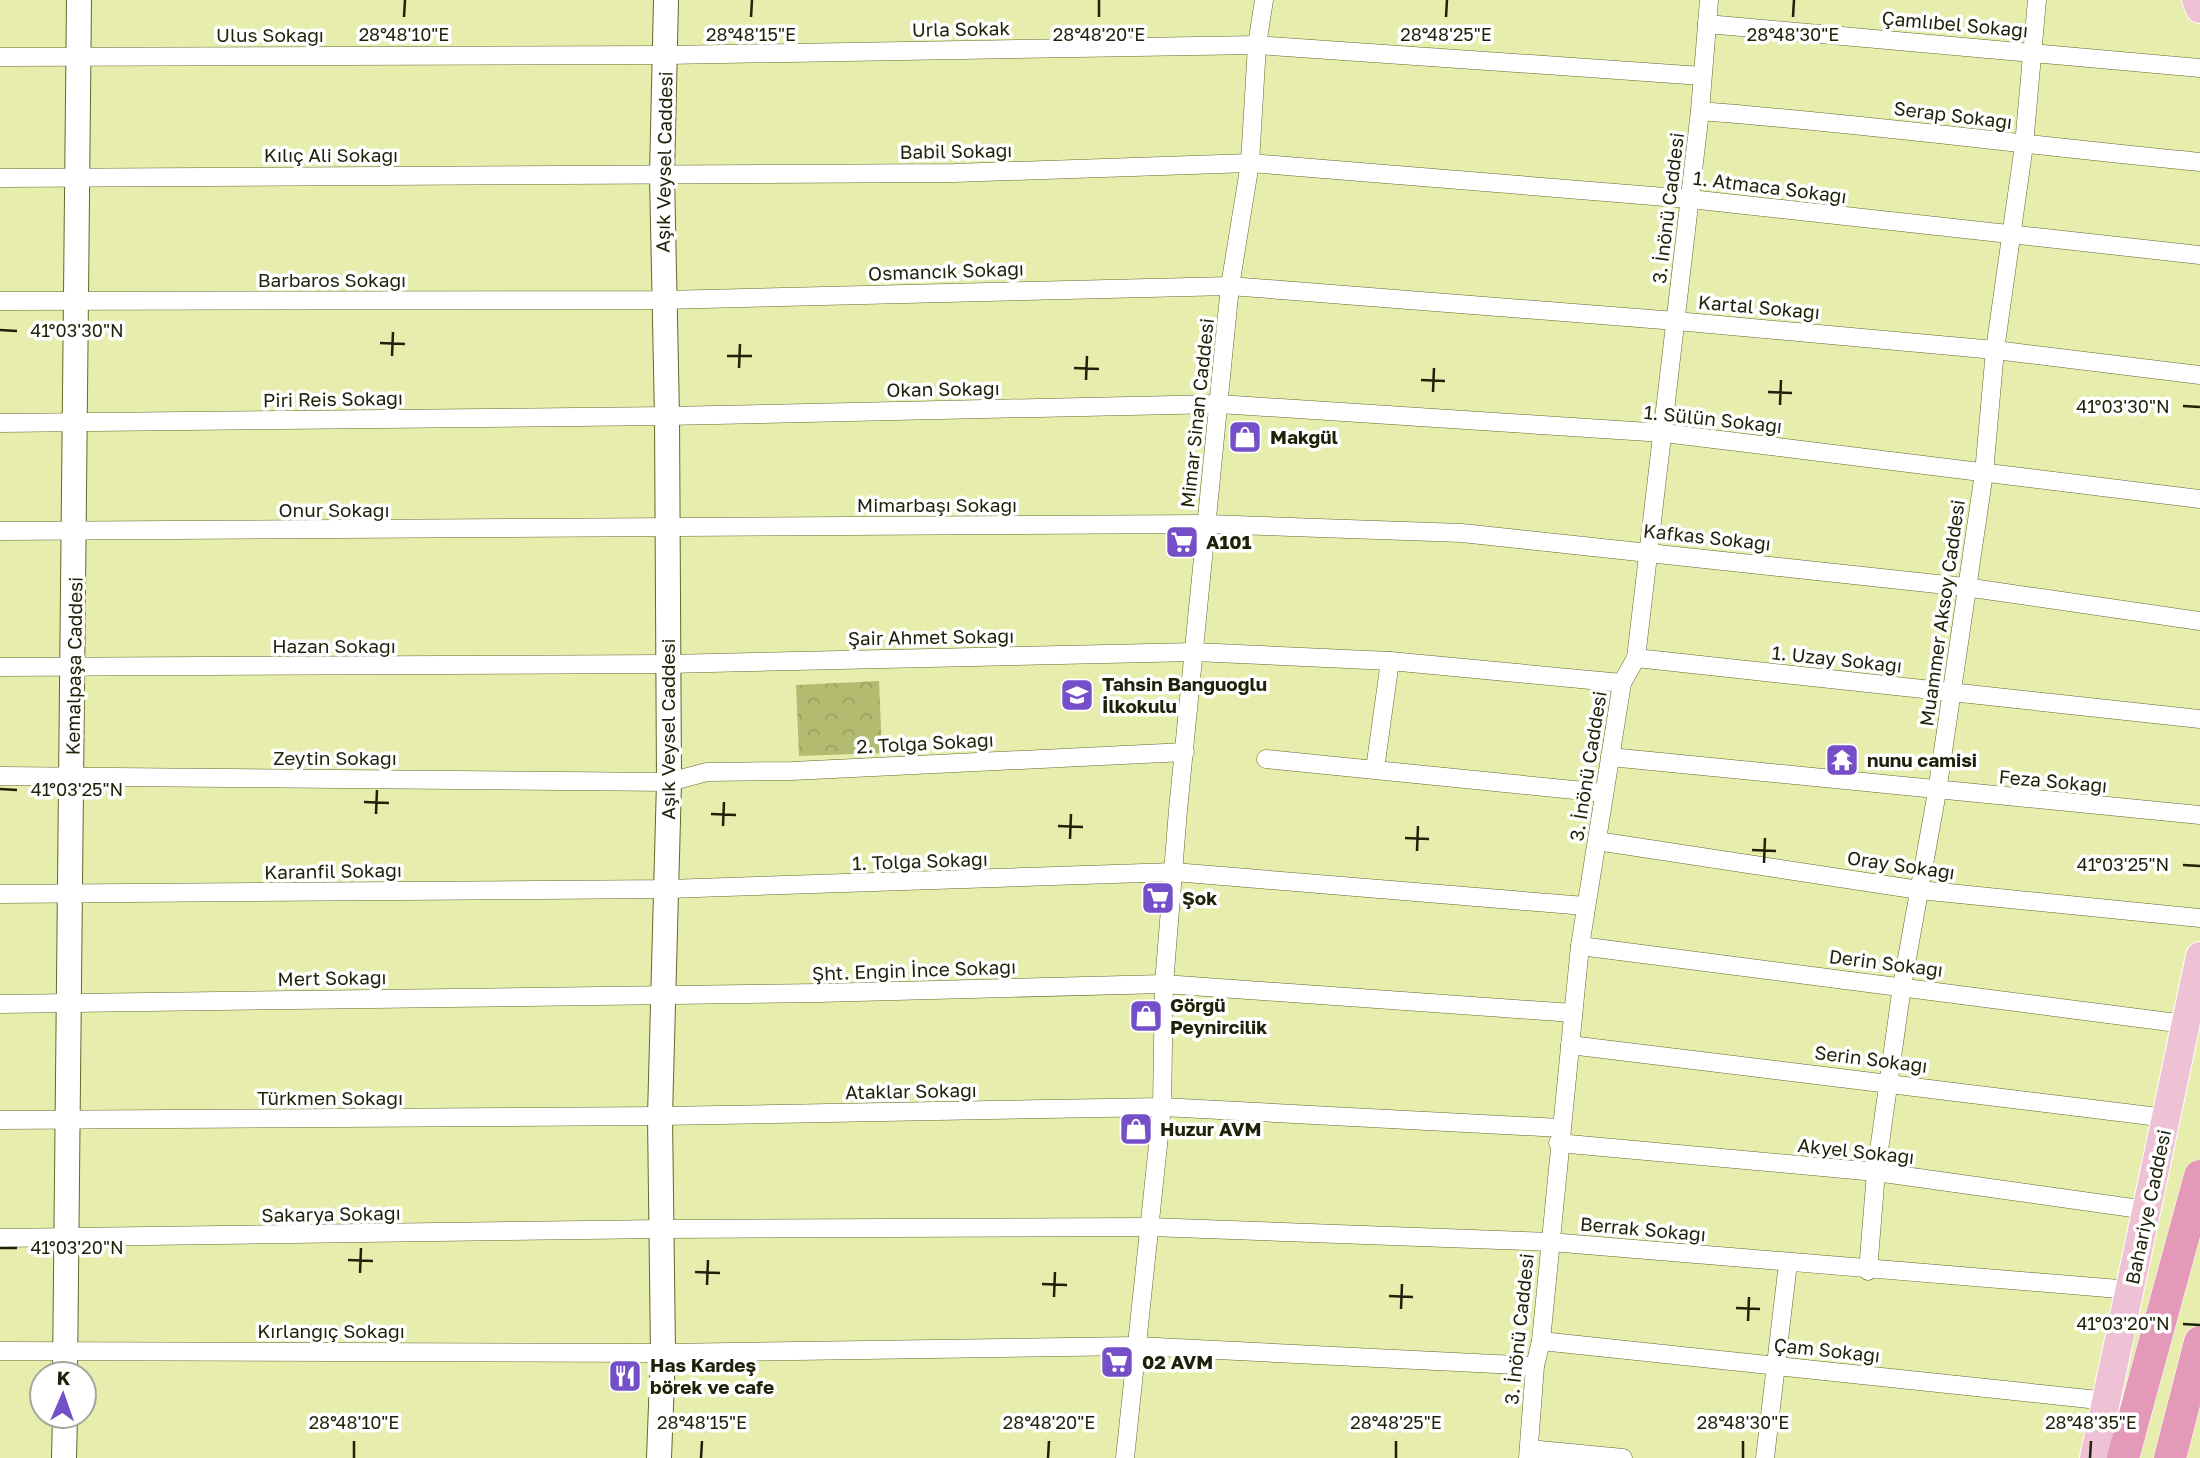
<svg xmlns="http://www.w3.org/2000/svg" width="2200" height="1458" viewBox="0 0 2200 1458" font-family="'Golos Text',sans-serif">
  <defs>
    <pattern id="park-crowns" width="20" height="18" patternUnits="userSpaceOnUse" patternTransform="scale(1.75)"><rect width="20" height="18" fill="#b3bb71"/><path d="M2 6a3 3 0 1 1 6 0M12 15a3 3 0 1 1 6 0" fill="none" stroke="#9aa060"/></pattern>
  </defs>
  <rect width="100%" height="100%" fill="#e6edad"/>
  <polygon fill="url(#park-crowns)" points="879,681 882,753 799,756 796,685"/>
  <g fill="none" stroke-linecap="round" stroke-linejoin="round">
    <defs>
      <g id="minor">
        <polyline points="1707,24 2200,68"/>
        <polyline points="0,57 666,55 1257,45 1702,76"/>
        <path d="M1700,111c167,13 333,35 500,51"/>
        <polyline points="0,178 954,173 1250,163 1690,199 2200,255"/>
        <polyline points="0,301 663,300 1230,286 1676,321 1995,350 2200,375"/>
        <polyline points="0,423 667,416 1219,404 1664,433 2200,499"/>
        <polyline points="0,531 1207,524 1462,533 1965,587 2200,621"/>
        <polyline points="1636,658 2200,719"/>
        <polyline points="0,667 668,664 1194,652 1390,661 1622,683"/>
        <polyline points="1610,757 2200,815"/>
        <polyline points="1266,759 1604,793"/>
        <polyline points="1375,769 1390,661"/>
        <polyline points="0,776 669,782 707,772 792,771 1185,752"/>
        <polyline points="1597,841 1919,890 2200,918"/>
        <polyline points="0,894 667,889 1174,872 1585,906"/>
        <polyline points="1580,946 2185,1024"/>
        <polyline points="0,1004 820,993 1164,984 1573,1013"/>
        <polyline points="1570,1045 2167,1118"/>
        <polyline points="0,1120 660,1116 1162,1107 1560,1128"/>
        <polyline points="1558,1143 1876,1172 2147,1210"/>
        <polyline points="0,1238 662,1229 1150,1227 1550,1242 2131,1290"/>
        <polyline points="1868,1271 1876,1172 1902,986 1937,792 1984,473 1995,350 2024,145 2037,0"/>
        <polyline points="1541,1341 2108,1401"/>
        <polyline points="0,1351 663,1353 1136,1346 1535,1366"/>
        <polyline points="1529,1449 1623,1458"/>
        <polyline points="1125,1458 1162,1107 1164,984 1178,810 1230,286 1250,163 1257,45 1264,0"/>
        <polyline points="1528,1458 1535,1366 1541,1341 1580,946 1622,683 1636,658 1700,111 1709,0"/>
        <polyline points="1765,1458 1788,1263"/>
      </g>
      <g id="secondary">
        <polyline points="65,1374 79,0"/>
        <polyline points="64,1458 65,1416"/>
        <polyline points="659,1458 663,1353 660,1116 669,782 667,416 662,175 666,0"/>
      </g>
      <g id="primary">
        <polyline points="2196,0 2200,9"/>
        <polyline points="2094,1458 2200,956"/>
      </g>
      <g id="motorway">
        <polyline points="2123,1458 2200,1176"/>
        <polyline points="2170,1458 2200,1342"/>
      </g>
    </defs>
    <use href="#minor" stroke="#63692d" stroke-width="19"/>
    <use href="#secondary" stroke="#63692d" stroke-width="26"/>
    <use href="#primary" stroke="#fff" stroke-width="30"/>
    <use href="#motorway" stroke="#fff" stroke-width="33"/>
    <use href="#minor" stroke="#fff" stroke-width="18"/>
    <use href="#secondary" stroke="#fff" stroke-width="24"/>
    <use href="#primary" stroke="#eec2d4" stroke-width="28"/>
    <use href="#motorway" stroke="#e399b7" stroke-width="32"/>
  </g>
  <path fill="none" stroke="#1f2108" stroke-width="2.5" d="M404,17l1,-17M751,17l1,-17M1099,17v-17M1446,17l1,-17M1793,17l1,-17M0,330l17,1M380,343l25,1M392,356l1,-24M727,356h25M739,368l1,-24M1074,368l25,1M1086,380l1,-24M1421,380l24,1M1433,392l1,-24M1768,392l24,1M1780,405l1,-25M2183,406l17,1M0,789l17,1M364,802l25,1M376,814l1,-24M711,814l25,1M723,826l1,-24M1058,826l25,1M1405,838l24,1M1070,839l1,-25M1752,850l24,1M1417,851l1,-25M1764,863l1,-25M2183,865l17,1M0,1248h17M348,1260l25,1M695,1272l25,1M360,1273l1,-25M1042,1284l25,1M707,1285l1,-25M1389,1296l24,1M1054,1297l1,-25M1736,1308l24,1M1401,1309l1,-25M1748,1321l1,-24M2183,1324l17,1M354,1458v-17M701,1458l1,-17M1048,1458l1,-17M1396,1458v-17M1743,1458v-17M2090,1458l1,-17"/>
  <defs>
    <symbol id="shop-square" viewBox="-11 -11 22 22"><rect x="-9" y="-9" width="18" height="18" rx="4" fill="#744fc8" stroke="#fff"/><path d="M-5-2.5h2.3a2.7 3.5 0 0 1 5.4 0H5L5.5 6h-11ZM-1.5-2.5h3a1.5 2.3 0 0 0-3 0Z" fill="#fff"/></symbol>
    <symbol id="supermarket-square" viewBox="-11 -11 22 22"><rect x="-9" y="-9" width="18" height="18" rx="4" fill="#744fc8" stroke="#fff"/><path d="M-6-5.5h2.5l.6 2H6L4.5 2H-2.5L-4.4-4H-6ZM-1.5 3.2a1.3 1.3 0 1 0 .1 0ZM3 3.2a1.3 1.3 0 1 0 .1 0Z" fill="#fff"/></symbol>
    <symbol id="school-square" viewBox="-11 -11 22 22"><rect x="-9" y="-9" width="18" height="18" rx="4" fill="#744fc8" stroke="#fff"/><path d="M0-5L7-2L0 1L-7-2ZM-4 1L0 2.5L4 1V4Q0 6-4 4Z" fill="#fff"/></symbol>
    <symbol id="temple-square" viewBox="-11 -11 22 22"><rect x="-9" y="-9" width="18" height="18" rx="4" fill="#744fc8" stroke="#fff"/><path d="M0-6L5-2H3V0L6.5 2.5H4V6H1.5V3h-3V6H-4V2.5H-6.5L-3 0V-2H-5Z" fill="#fff"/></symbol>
    <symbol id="restaurant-square" viewBox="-11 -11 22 22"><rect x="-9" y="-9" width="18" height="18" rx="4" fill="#744fc8" stroke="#fff"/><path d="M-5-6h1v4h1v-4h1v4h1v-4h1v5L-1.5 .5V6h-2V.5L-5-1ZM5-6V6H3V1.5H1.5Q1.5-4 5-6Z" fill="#fff"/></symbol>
  </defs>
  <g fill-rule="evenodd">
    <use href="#shop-square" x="1226" y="418" width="38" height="38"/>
    <use href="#supermarket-square" x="1163" y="523" width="38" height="38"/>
    <use href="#school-square" x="1058" y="676" width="38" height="38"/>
    <use href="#temple-square" x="1823" y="741" width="38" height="38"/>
    <use href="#supermarket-square" x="1139" y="879" width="38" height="38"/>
    <use href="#shop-square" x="1127" y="997" width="38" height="38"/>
    <use href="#shop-square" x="1117" y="1110" width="38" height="38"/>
    <use href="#supermarket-square" x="1098" y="1343" width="38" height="38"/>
    <use href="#restaurant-square" x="606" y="1357" width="38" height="38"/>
  </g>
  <g text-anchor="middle" stroke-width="7" stroke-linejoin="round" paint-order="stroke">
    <g font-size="19" fill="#1f2108" stroke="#fff">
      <text transform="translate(1955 24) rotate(5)" y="7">Çamlıbel Sokağı</text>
      <text transform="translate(961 29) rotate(-1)" y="7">Urla Sokak</text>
      <text x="270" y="42">Ulus Sokağı</text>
      <text transform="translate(1953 115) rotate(7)" y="7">Serap Sokağı</text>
      <text transform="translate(956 151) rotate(-1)" y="7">Babil Sokağı</text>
      <text x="331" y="162">Kılıç Ali Sokağı</text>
      <text transform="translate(664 162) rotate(-89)" y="7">Aşık Veysel Caddesi</text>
      <text transform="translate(1770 187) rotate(7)" y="7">1. Atmaca Sokağı</text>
      <text transform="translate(1668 208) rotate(-83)" y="7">3. İnönü Caddesi</text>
      <text transform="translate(946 271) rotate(-2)" y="7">Osmancık Sokağı</text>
      <text x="332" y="287">Barbaros Sokağı</text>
      <text transform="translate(1759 307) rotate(5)" y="7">Kartal Sokağı</text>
      <text transform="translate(943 389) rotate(-1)" y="7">Okan Sokağı</text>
      <text transform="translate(333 399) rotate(-1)" y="7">Piri Reis Sokağı</text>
      <text transform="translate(1197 413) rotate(-84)" y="7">Mimar Sinan Caddesi</text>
      <text transform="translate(1713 419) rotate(6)" y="7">1. Sülün Sokağı</text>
      <text x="937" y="512">Mimarbaşı Sokağı</text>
      <text x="334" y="517">Onur Sokağı</text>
      <text transform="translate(1707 537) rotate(6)" y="7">Kafkas Sokağı</text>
      <text transform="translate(1942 613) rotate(-82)" y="7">Muammer Aksoy Caddesi</text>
      <text transform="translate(931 637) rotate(-1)" y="7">Şair Ahmet Sokağı</text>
      <text x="334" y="653">Hazan Sokağı</text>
      <text transform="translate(1837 659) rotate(6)" y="7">1. Uzay Sokağı</text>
      <text transform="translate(74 666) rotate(-89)" y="7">Kemalpaşa Caddesi</text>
      <text transform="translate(668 729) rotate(-90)" y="7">Aşık Veysel Caddesi</text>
      <text transform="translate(925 743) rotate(-3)" y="7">2. Tolga Sokağı</text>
      <text x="335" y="765">Zeytin Sokağı</text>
      <text transform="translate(1588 766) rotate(-81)" y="7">3. İnönü Caddesi</text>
      <text transform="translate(2053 781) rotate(5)" y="7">Feza Sokağı</text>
      <text transform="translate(920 861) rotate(-2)" y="7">1. Tolga Sokağı</text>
      <text transform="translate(1901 865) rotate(8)" y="7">Oray Sokağı</text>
      <text transform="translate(333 871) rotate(-1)" y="7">Karanfil Sokağı</text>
      <text transform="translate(1886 963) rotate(7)" y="7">Derin Sokağı</text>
      <text transform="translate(914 970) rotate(-2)" y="7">Şht. Engin İnce Sokağı</text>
      <text transform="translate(332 978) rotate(-1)" y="7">Mert Sokağı</text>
      <text transform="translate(1871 1059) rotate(7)" y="7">Serin Sokağı</text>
      <text transform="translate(911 1091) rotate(-1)" y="7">Ataklar Sokağı</text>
      <text x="330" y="1105">Türkmen Sokağı</text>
      <text transform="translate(1856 1151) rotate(6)" y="7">Akyel Sokağı</text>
      <text transform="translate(2148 1207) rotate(-78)" y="7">Bahariye Caddesi</text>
      <text transform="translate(331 1214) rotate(-1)" y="7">Sakarya Sokağı</text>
      <text transform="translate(1643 1229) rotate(5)" y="7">Berrak Sokağı</text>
      <text transform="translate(1519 1329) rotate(-84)" y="7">3. İnönü Caddesi</text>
      <text x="331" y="1338">Kırlangıç Sokağı</text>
      <text transform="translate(1827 1350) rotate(6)" y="7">Çam Sokağı</text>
    </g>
    <g font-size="19" font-weight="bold" fill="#1f2108" stroke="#fff" text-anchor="start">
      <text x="1270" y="444">Makgül</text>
      <text x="1206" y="549">A101</text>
      <text x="1102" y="691">Tahsin Banguoğlu<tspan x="1102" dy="22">İlkokulu</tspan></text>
      <text x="1867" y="767">nunu camisi</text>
      <text x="1182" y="905">Şok</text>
      <text x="1170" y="1012">Görgü<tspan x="1170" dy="22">Peynircilik</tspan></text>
      <text x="1160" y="1136">Huzur AVM</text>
      <text x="1142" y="1369">02 AVM</text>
      <text x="650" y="1372">Has Kardeş<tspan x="650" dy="22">börek ve cafe</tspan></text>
    </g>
  </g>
  <g font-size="18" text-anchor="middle" fill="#1f2108" stroke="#fff" stroke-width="7" stroke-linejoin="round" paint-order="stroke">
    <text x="404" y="41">28°48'10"E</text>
    <text x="751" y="41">28°48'15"E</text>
    <text x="1099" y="41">28°48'20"E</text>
    <text x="1446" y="41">28°48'25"E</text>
    <text x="1793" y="41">28°48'30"E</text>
    <text x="77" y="337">41°03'30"N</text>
    <text x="2123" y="413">41°03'30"N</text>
    <text x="77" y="796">41°03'25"N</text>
    <text x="2123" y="871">41°03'25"N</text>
    <text x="77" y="1254">41°03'20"N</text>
    <text x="2123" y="1330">41°03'20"N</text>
    <text x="354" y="1429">28°48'10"E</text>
    <text x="702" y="1429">28°48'15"E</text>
    <text x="1049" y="1429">28°48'20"E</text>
    <text x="1396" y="1429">28°48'25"E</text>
    <text x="1743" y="1429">28°48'30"E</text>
    <text x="2091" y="1429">28°48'35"E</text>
  </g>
  <g transform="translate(63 1395) rotate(2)"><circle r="33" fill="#ffffff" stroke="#a5a69c" stroke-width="2"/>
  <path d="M0-5L12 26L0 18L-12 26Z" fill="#744fc8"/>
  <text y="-10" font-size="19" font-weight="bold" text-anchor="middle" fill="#1f2108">K</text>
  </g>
</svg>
